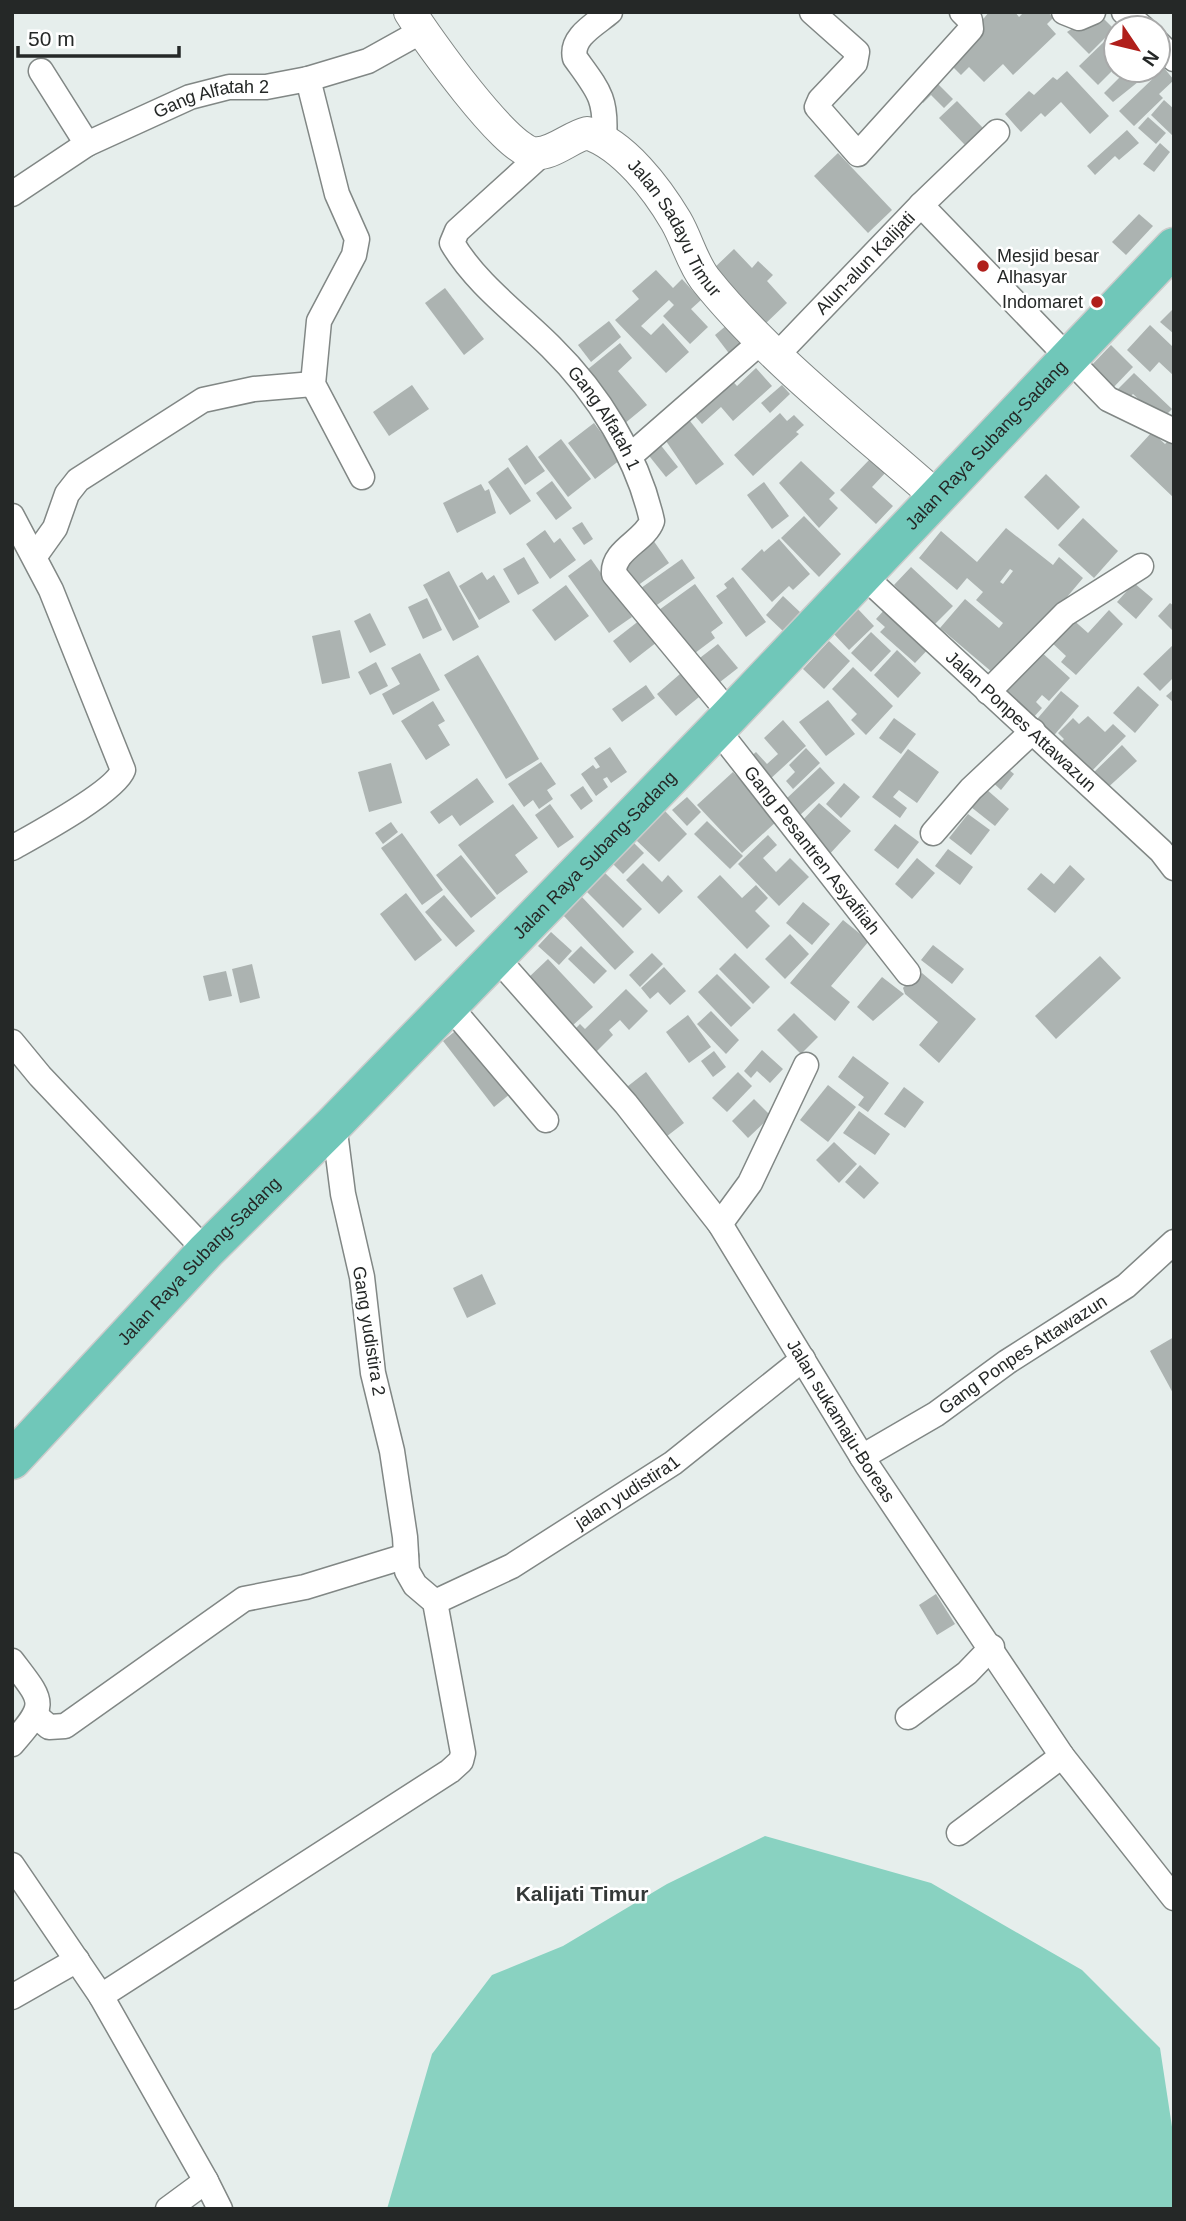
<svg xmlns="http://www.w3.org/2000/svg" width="1186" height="2221" viewBox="0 0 1186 2221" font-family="Arial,sans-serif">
  <rect width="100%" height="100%" fill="#e6eeec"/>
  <polygon fill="#89d2c1" points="765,1836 931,1883 1082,1970 1160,2048 1174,2140 1174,2209 387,2209 432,2054 492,1975 563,1946 667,1884"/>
  <g fill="#acb3b1" fill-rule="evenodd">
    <polygon points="989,12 1015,12 1019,17 1024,12 1048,12 1053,18 1047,24 1056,34 1013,75 1003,64 984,82 969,67 961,75 948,62"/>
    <polygon points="1097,12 1114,29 1089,54 1067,32"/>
    <polygon points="1112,34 1116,37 1116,67 1098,85 1079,66"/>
    <polygon points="1164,68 1174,80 1159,94 1163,98 1134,126 1119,111"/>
    <polygon points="1117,70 1153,70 1113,102 1104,93 1122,75"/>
    <polygon points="1067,71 1109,116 1090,134 1061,102 1045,117 1041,113 1021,132 1005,114 1029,91 1034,95 1053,77 1057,80"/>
    <polygon points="932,78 953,99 944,108 931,95 923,103 916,95"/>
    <polygon points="1164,100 1174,109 1174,137 1151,115"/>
    <polygon points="957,101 983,128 965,145 939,118"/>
    <polygon points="1148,117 1166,133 1156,144 1138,128"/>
    <polygon points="1127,130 1139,143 1119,160 1115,156 1095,175 1087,166"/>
    <polygon points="1160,143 1170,152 1154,172 1143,164"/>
    <polygon points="838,153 892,210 868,233 814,176"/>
    <polygon points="1139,214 1153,226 1126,255 1112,242"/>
    <polygon points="734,249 752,268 758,261 773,275 767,281 787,303 764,325 711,271"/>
    <polygon points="656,270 673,288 682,279 701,300 691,309 708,327 690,344 663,316 674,305 669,300 641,326 651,335 663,323 689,352 666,373 615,320 639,299 632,291"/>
    <polygon points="445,288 484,339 464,355 425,303"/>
    <polygon points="1174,308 1174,334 1160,322"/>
    <polygon points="733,320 750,341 731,356 715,335"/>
    <polygon points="609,321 621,337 591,362 578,345"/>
    <polygon points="1150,325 1173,347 1174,376 1159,362 1150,372 1127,350"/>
    <polygon points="620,343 632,358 618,371 647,405 624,424 582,374"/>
    <polygon points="1111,345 1133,367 1110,391 1088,369"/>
    <polygon points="756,368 772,386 733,421 721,407 702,424 688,408 726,374 737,386"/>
    <polygon points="1134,373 1172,409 1161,420 1133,394 1125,401 1115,392"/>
    <polygon points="412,385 429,409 389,436 373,412"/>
    <polygon points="782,385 790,394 770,413 761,403"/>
    <polygon points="780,413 787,421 794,415 804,425 796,432 799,434 753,476 734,455"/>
    <polygon points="690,421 724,464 696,485 666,441"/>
    <polygon points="594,423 614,450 624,457 595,479 568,443"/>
    <polygon points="1152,432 1165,444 1174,435 1174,498 1130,456"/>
    <polygon points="561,439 591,479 568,497 538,457"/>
    <polygon points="659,443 678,467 666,477 646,452"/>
    <polygon points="527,445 545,471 525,485 508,459"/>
    <polygon points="872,457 887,471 872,487 893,506 876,524 840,490"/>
    <polygon points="801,461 835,493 829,499 838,508 819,528 779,483"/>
    <polygon points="508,467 531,501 510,515 488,482"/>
    <polygon points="1046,474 1080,507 1058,530 1024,497"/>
    <polygon points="552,481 572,508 556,520 536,493"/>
    <polygon points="764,482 789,516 772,529 747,495"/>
    <polygon points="481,484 485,491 489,489 496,513 457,533 443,503"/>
    <polygon points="804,516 841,554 819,577 781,538"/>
    <polygon points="1083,518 1118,551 1094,578 1058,545"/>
    <polygon points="582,522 593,539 584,545 572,528"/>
    <path d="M1006,528l47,37 6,-8 24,21 -84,100 -59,-50 25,-29 34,29 4,-5 -27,-23 7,-8 -16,-14 -10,12 -38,-32 22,-27 36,31zM1010,569l3,2 -10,13 -3,-2z"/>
    <polygon points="545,530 554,543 560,538 576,560 550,579 526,544"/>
    <polygon points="779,539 810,574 793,590 789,586 772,602 741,569 762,549 764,552"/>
    <polygon points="653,540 669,563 637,586 621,563"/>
    <polygon points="524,557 539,583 518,595 503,569"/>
    <polygon points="591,559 632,617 609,633 568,576"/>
    <polygon points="682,559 695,578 654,607 641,588"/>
    <polygon points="911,567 953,606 935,624 920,610 914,617 899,603 905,596 894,585"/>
    <polygon points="449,571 479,627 453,641 423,585"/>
    <polygon points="482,572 487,580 494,575 510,602 479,620 459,586"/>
    <polygon points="733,577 766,622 746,637 716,596 727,588 724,584"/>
    <polygon points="1134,583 1153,599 1136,619 1117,602"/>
    <polygon points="695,584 723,623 711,632 715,638 691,656 659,610"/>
    <polygon points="566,585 589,616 555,641 532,610"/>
    <polygon points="783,596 801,613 784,632 766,615"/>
    <polygon points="427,598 442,630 423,639 408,607"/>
    <polygon points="1170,603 1174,606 1174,632 1158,616"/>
    <polygon points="887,607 934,643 915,663 880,632 885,627 876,619"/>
    <polygon points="858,609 874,626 849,650 833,633"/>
    <polygon points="1109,610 1123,624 1076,675 1061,662 1066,656 1049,640 1070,617 1088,633"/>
    <polygon points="370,613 386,645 370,653 354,621"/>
    <polygon points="640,620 657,642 630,663 613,641"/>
    <polygon points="340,630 350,678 322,684 312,636"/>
    <polygon points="871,632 891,651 871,672 851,653"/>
    <polygon points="829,641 850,661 824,689 803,669"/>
    <polygon points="718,644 738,668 711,689 692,664"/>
    <polygon points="1174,644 1174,677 1160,691 1143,674"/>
    <polygon points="897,650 921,673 898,698 874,675"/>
    <polygon points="1039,650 1070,678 1049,701 1042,695 1036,702 1042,708 1032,719 1002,691"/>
    <polygon points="420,653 440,690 393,715 382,694 400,684 391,668"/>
    <polygon points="478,655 539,759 506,779 444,675"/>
    <polygon points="376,662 388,686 370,695 358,672"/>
    <polygon points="853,667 893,706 866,735 851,720 857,714 832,689"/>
    <polygon points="680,674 699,697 676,716 657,694"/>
    <polygon points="646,685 655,698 622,722 612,709"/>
    <polygon points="1138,686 1159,705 1135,733 1113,713"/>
    <polygon points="1174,689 1174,703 1166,696"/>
    <polygon points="1061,691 1079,706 1050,740 1032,725"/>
    <polygon points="828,700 855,734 826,756 799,722"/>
    <polygon points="433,701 445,721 438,725 450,745 426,760 401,721"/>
    <polygon points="1088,716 1105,732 1113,724 1126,736 1087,776 1057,746 1064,739 1058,733 1073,718 1079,724"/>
    <polygon points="894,718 916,734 901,754 879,738"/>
    <polygon points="783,720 806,746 768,781 748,759 756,752 767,764 778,754 764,738"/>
    <polygon points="1122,745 1137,761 1104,791 1090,776"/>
    <polygon points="610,747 627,772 611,783 607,777 603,779 608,787 596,796 581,774 593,765 596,769 600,767 594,758"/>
    <polygon points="806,748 820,763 793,789 786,781 795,772 789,765"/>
    <polygon points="908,749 939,772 917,803 899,790 893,797 907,808 900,818 872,797"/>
    <polygon points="541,762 556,784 547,790 553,799 539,809 533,800 524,807 508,784"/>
    <polygon points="391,763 402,803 369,812 358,772"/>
    <polygon points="1002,764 1014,774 1001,790 989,779"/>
    <polygon points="820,767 835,783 799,816 785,800"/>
    <polygon points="733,772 778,820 742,853 697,805"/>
    <polygon points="477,778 494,802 460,826 452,815 439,824 430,812"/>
    <polygon points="844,783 860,797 841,818 826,804"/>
    <polygon points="583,786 593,801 581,810 570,795"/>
    <polygon points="986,789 1009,809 995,826 971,807"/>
    <polygon points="687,797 701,812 687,826 672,810"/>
    <polygon points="819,803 851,831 826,858 814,848 821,841 800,823"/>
    <polygon points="513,804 538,838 515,855 528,872 497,895 458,845"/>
    <polygon points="550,804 574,837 558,848 535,815"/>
    <polygon points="664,810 687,834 659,862 635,839"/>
    <polygon points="968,814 990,830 971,855 949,838"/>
    <polygon points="707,821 743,856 730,869 694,834"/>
    <polygon points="391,822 398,832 383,844 375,833"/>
    <polygon points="895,824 919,842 898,869 874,850"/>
    <polygon points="402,833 443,890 422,905 381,848"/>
    <polygon points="768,835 777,845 763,858 776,872 790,858 809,877 779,906 738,864"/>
    <polygon points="633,842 644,853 623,874 612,863"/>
    <polygon points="948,849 973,867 960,885 935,866"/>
    <polygon points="461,855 496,898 471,918 436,875"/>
    <polygon points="917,858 935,873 912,899 895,884"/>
    <polygon points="643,863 662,882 668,875 683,891 659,914 626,880"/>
    <polygon points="1070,865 1085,879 1055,913 1027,889 1041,873 1054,884"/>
    <polygon points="604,872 642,909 623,928 586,891"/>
    <polygon points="720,875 742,898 756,885 768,898 755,911 770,926 747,949 697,897"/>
    <polygon points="406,893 442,940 415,961 380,914"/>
    <polygon points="444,895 475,931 456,947 425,912"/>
    <polygon points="581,896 634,952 615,970 562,914"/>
    <polygon points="803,902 830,924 812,945 786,923"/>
    <polygon points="843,920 869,941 831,986 850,1002 835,1021 790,983"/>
    <polygon points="551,932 572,951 559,965 538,946"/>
    <polygon points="790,934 809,954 785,979 765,959"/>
    <polygon points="933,945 964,969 952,984 921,960"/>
    <polygon points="581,946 607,971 594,984 568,959"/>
    <polygon points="652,953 663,964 640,987 629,975"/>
    <polygon points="735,953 770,987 753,1004 719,969"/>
    <polygon points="1100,956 1121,978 1056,1039 1035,1016"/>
    <polygon points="548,959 593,1007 572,1026 527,979"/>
    <polygon points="252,964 260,998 240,1003 232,969"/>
    <polygon points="664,967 686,991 670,1005 658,992 650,999 641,988"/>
    <polygon points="226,971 232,996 209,1001 203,976"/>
    <polygon points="915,973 919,976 922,973 976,1019 939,1063 919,1045 938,1022 905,994 903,988"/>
    <polygon points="717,974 751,1008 731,1027 698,992"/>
    <polygon points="882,977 904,994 873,1021 857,1007"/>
    <polygon points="626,989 648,1011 629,1030 620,1020 609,1030 613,1035 591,1057 569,1035 580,1024 585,1029"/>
    <polygon points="711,1011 739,1040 726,1054 697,1024"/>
    <polygon points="794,1013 818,1037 801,1054 777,1030"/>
    <polygon points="688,1015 711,1047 689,1063 666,1032"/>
    <polygon points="464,1024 515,1090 494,1107 443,1041"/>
    <polygon points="762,1050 783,1069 770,1083 757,1071 751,1078 744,1071"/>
    <polygon points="714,1051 726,1067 713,1077 701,1061"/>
    <polygon points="853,1056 889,1083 868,1112 858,1105 864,1097 838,1077"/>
    <polygon points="646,1072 684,1123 662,1140 623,1090"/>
    <polygon points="738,1072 752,1086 727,1112 712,1098"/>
    <polygon points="828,1085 856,1107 828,1142 800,1120"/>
    <polygon points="904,1087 924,1102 905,1128 884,1114"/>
    <polygon points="754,1099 771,1116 748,1138 732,1121"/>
    <polygon points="859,1111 890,1134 875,1155 843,1133"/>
    <polygon points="834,1142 857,1164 839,1183 816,1160"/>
    <polygon points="860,1165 879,1183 864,1199 845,1182"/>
    <polygon points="482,1274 496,1304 467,1318 453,1288"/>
    <polygon points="1174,1337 1174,1395 1150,1351"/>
    <polygon points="936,1594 955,1624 937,1635 919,1605"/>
  </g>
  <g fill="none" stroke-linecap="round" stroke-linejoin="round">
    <defs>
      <g id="minor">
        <polyline points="812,12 857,52 855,63 820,100 817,107 858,154 971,29 970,20 962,12"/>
        <polyline points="1064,12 1079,18 1093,12"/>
        <polyline points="1124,12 1143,28"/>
        <polyline points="1158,43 1174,59"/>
        <polyline points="41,71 87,144"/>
        <polyline points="308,79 337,194 357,239 354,255 319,321 313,384 362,477"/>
        <path d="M604,138c3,-40 -6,-48 -29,-80 -5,-21 21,-34 35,-46"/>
        <path id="s1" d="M544,152l-87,79 -5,12c24,41 66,71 99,104 47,46 87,110 101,174 -7,20 -40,29 -38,53l116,140"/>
        <path id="s2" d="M12,194l75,-50 103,-47 39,-10h37l42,-8 60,-18 54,-30"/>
        <polyline points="921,205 997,132"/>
        <path id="s3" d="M778,354l143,-149 187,194 66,32"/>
        <polyline points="630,456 763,340"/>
        <path d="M12,516l39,74 72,180c-8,22 -88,65 -111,78"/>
        <polyline points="35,556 55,528 67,494 78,480 203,400 254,389 313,384"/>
        <path id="s4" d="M864,576l297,275 13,17"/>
        <polyline points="988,692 1065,614 1141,566"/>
        <path id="s5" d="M717,729l191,244"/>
        <polyline points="933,833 971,789 1033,731"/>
        <path id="s6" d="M495,956l131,148 94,120 147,241 195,291 112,142"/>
        <polyline points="448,1004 546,1120"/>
        <polyline points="12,1042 40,1076 206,1251"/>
        <polyline points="720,1224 750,1183 806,1065"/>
        <path id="s7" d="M862,1457l74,-43 71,-52 119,-76 48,-44"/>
        <path id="s8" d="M435,1602l77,-36 161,-103 130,-104"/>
        <path d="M12,1661c32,42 36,42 0,83"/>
        <polyline points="36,1716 49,1727 65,1726 244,1599 305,1587 406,1556"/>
        <polyline points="908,1717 967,1673 992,1647"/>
        <polyline points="959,1833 1062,1756"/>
        <polyline points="12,1865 101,1996 206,2181 168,2209"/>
        <polyline points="101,1996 450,1771 461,1761 463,1753 435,1602 415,1585 407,1571 405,1537 392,1451 373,1373 362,1277 343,1194 334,1124"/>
        <polyline points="12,1997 77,1960"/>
        <polyline points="206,2181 220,2209"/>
      </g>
      <g id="tertiary">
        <path id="s9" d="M410,12c17,27 95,137 123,141 18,3 37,-16 54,-20 37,12 70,56 89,88 11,19 16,41 29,58 62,78 158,152 233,219"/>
      </g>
      <g id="primary">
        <path id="s10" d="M12,1460l194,-209 128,-127 383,-395 457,-482"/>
      </g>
    </defs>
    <use href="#minor" stroke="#818785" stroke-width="27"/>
    <use href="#tertiary" stroke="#818785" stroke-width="34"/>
    <use href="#primary" stroke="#cbcbcb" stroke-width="41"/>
    <use href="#minor" stroke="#fff" stroke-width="24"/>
    <use href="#tertiary" stroke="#fff" stroke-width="32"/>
    <use href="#primary" stroke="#70c7b9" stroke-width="38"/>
  </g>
  <g fill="#b01f1b" stroke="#fff" stroke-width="2.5">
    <circle cx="983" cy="266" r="7"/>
    <circle cx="1097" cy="302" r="7"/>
  </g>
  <g text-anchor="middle" stroke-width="5" stroke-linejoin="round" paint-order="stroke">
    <g font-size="18" fill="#252827" stroke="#fff">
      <text dy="6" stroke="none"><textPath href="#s2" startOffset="224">Gang Alfatah 2</textPath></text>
      <text dy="6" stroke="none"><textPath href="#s9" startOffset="380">Jalan Sadayu Timur</textPath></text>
      <text dy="6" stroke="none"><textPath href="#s3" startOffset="126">Alun-alun Kalijati</textPath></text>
      <text dy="6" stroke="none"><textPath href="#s1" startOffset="364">Gang Alfatah 1</textPath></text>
      <text dy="6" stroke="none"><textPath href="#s10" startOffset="1407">Jalan Raya Subang-Sadang</textPath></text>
      <text dy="6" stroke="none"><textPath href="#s4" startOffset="214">Jalan Ponpes Attawazun</textPath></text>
      <text dy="6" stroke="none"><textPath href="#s5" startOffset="154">Gang Pesantren Asyafiiah</textPath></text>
      <text dy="6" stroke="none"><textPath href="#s10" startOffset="840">Jalan Raya Subang-Sadang</textPath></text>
      <text dy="6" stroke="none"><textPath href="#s10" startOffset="273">Jalan Raya Subang-Sadang</textPath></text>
      <text transform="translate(369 1331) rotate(81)" y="6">Gang yudistira 2</text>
      <text dy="6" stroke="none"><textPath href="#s7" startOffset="191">Gang Ponpes Attawazun</textPath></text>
      <text dy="6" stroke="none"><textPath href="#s6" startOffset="581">Jalan sukamaju-Boreas</textPath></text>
      <text dy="6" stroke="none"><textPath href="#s8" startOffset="222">jalan yudistira1</textPath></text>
    </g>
    <g font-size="18" fill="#252827" stroke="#fff" text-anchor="start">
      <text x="997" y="262">Mesjid besar<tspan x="997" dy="21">Alhasyar</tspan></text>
      <text x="1083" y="308" text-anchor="end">Indomaret</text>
    </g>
    <g font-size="21" font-weight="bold" fill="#343938" stroke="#fff">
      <text x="582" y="1901">Kalijati Timur</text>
    </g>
  </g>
  <rect width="1186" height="2221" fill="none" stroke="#252827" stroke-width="28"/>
  <g transform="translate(1137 49) rotate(125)"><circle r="33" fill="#ffffff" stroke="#a8a9a9" stroke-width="2"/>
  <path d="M0-5L12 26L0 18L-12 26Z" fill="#b01f1b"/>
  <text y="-10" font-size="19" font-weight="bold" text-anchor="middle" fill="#252827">N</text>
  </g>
  <path d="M18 46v10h161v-10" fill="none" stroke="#252827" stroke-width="3.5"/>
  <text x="28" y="46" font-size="21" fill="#252827" stroke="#ffffff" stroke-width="5" paint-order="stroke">50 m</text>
</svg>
